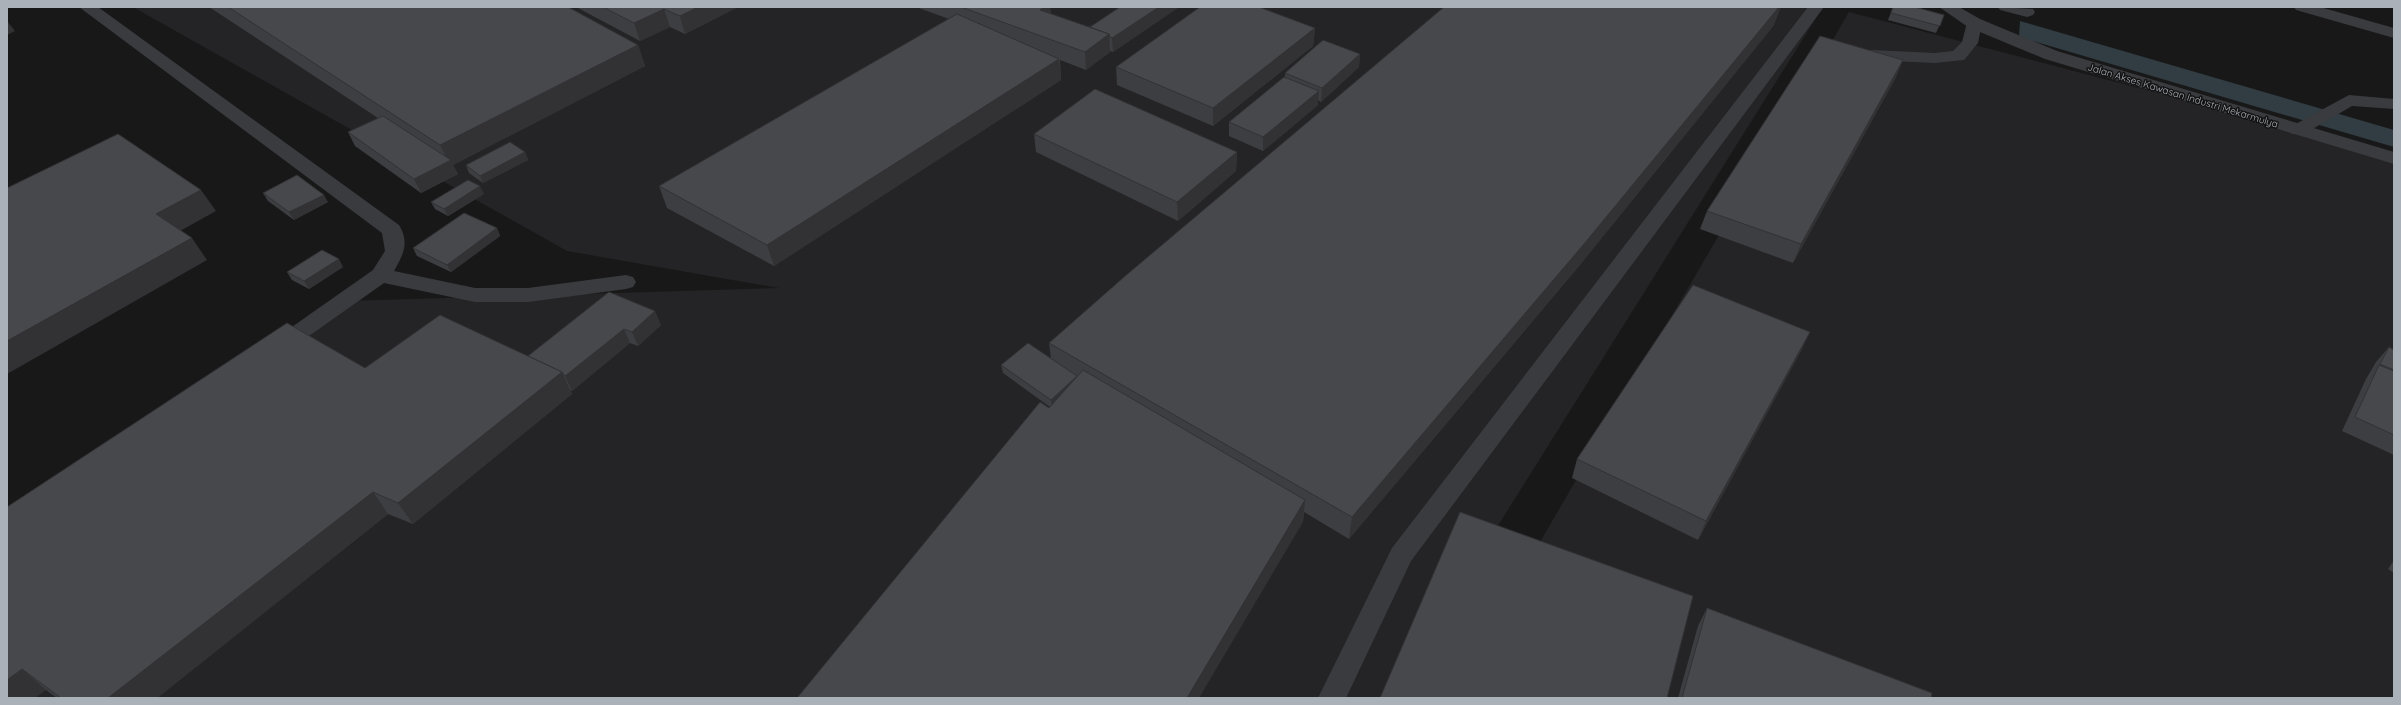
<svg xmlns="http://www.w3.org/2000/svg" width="2401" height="705" viewBox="0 0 2401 705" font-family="Quicksand,sans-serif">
  <rect width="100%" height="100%" fill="#181819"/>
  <g fill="#242426">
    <polygon points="133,7 1823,7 1390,698 7,698 7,530 347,301 779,288 567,251"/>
    <polygon points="1849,12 2298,130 2394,160 2394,698 1449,698"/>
  </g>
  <polygon fill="#313d42" points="2020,21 2394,130 2394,147 2019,37"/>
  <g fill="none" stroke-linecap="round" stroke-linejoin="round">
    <g fill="#393b3e" fill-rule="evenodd">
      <path d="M79,7h19l301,218c11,18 4,30 -5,46l81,17h53l98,-13 7,2 3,5 -3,5 -7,2 -98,13h-53l-91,-19 -99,70 -8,3 -8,-3 -3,-5 3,-5 104,-73 12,-19 -3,-18z"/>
      <polygon points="1808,7 1824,7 1411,561 1346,698 1318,698 1392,548"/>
      <polygon points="1998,7 2033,9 2035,12 2033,15 2027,17 2000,10"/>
      <polygon points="1974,18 1980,19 1982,23 1978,43 1964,60 1935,63 1871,60 1865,59 1862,55 1865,51 1871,50 1935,53 1953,51 1962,42 1968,19"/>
      <polygon points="2349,95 2394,99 2394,109 2352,106 2304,134 2292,134 2289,130 2292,126"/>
    </g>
    <g fill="#393b3e" fill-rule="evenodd">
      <polygon points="1939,7 1959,7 1980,19 2057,51 2394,152 2394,164 2045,59 1968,27"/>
      <polygon points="2294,7 2320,7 2394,28 2394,38 2296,10"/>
    </g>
  </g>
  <g fill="#3d3e41">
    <polygon points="209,7 568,7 638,45 645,66 453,165 458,174 421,193 355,146 348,132 378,118"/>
    <polygon points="576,7 738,7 685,34 670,27 640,41"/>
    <polygon points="916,7 1050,7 1051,14 1090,27 1120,7 1179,7 1113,52 1110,51 1110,52 1086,70 1060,60 1061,80 774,266 667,208 659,186 949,19"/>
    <polygon points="1893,7 1944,15 1936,33 1888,20"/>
    <polygon points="1774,25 1579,266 1349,539 1304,512 1303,522 1049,408 1050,407 1003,373 1001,365 1051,359 1049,343"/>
    <polygon points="1315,28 1313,46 1213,126 1117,85 1116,67"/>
    <polygon points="1360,54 1359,67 1321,102 1318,100 1318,105 1263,151 1229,136 1229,122 1285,77 1285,73"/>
    <polygon points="1903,60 1895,79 1793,263 1700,229 1707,211"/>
    <polygon points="1034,134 1237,152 1236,171 1178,221 1036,152"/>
    <polygon points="525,152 528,160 483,183 469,173 466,165"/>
    <polygon points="263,193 328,202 294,220 268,201"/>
    <polygon points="484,194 448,216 435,209 431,202"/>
    <polygon points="497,228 500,236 451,272 417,256 413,248"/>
    <polygon points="343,267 309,289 292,280 287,272"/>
    <polygon points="609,292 661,325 638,346 630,343 572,391 570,390 572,394 413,524 388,514 157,698 57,698 46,690 7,698 7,507 365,368 528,356"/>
    <polygon points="1810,332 1801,351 1698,540 1572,478 1577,459"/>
    <polygon points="2389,347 2394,350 2394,455 2342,431 2366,379 2376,362"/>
    <polygon points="2394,560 2394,573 2388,569"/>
    <polygon points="1707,608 1931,698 1678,698 1698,626"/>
  </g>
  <g fill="#323235">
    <polygon points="698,7 738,7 685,34 680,16"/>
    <polygon points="1044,7 1050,7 1051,20 1040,10"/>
    <polygon points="1159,7 1179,7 1113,52 1112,38"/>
    <polygon points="1779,7 1781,7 1774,25 1579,266 1349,539 1352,517"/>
    <polygon points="664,9 670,27 640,41 634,23"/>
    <polygon points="7,21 15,31 7,35"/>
    <polygon points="1315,28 1313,46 1213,126 1213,108"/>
    <polygon points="1109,34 1110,52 1086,70 1085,52"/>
    <polygon points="638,45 645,66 453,165 458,174 421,193 414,179 448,161 440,145"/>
    <polygon points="1360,54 1359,67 1321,102 1322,88"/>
    <polygon points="1059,59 1061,80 774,266 767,245"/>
    <polygon points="1903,60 1895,79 1793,263 1801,244"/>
    <polygon points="1319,91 1318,105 1263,151 1263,137"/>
    <polygon points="525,152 528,160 483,183 480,176"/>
    <polygon points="1237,152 1236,171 1178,221 1177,202"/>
    <polygon points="480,186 484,194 448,216 444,209"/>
    <polygon points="201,190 216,211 171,236 156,214"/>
    <polygon points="324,195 328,202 294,220 289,212"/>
    <polygon points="497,228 500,236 451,272 447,265"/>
    <polygon points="192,238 207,260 7,374 7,341"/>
    <polygon points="339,259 343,267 309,289 304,281"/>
    <polygon points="655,311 661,325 638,346 632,332"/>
    <polygon points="624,329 630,343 572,391 565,376"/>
    <polygon points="1810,332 1801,351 1698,540 1706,521"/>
    <polygon points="562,372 572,394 413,524 398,503"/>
    <polygon points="1077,376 1077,384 1052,408 1051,400"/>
    <polygon points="373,492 388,514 157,698 108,698"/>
    <polygon points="1305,500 1303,522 1199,698 1187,698"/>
    <polygon points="22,669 46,690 35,698 7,698 7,680"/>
  </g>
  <g fill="#47484c" stroke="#323235">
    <polygon points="228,7 568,7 638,45 440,145"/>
    <polygon points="603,7 698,7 680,16 664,9 634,23"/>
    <polygon points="961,7 1044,7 1040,10 1109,34 1085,52"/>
    <polygon points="1120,7 1159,7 1112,38 1110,37 1109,34 1090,27"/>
    <polygon points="1200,7 1259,7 1315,28 1213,108 1116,67"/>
    <polygon points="1444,7 1779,7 1584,244 1352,517 1049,343 1124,277"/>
    <polygon points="1893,7 1915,7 1944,15 1940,26 1891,13"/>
    <polygon points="957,14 1059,59 767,245 659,186"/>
    <polygon points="1820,36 1903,60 1801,244 1707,211"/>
    <polygon points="1323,40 1360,54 1322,88 1285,73"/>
    <polygon points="1284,77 1319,91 1263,137 1229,122"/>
    <polygon points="1095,89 1237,152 1177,202 1034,134"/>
    <polygon points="383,116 451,160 414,179 348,132"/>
    <polygon points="118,134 201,190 156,214 192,238 7,341 7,188"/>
    <polygon points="510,142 525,152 480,176 466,165"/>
    <polygon points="297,175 324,195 289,212 263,193"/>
    <polygon points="468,180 480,186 444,209 431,202"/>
    <polygon points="464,213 497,228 447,265 413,248"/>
    <polygon points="322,250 339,259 304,281 287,272"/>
    <polygon points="1693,285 1810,332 1706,521 1577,459"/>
    <polygon points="609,292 655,311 632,332 624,329 565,376 564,375 562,372 528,356"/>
    <polygon points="440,315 562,372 398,503 373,492 108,698 61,698 22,669 7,680 7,507 287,323 365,368"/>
    <polygon points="1028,343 1077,376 1051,400 1001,365"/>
    <polygon points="2389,347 2394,350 2394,370 2380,364"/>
    <polygon points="2379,365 2394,371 2394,435 2355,417"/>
    <polygon points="1083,370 1305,500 1187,698 797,698 1040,402 1049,408"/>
    <polygon points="1460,512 1693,596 1667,698 1380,698"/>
    <polygon points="1707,608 1932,693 1931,698 1682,698"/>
  </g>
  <g text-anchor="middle" stroke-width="3" stroke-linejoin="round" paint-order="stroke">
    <g font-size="10" fill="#abb1b8" stroke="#131314">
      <text transform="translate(2183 95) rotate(17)" y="4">Jalan Akses Kawasan Industri Mekarmulya</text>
    </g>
  </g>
  <rect width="2401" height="705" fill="none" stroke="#abb1b8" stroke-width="16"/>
</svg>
